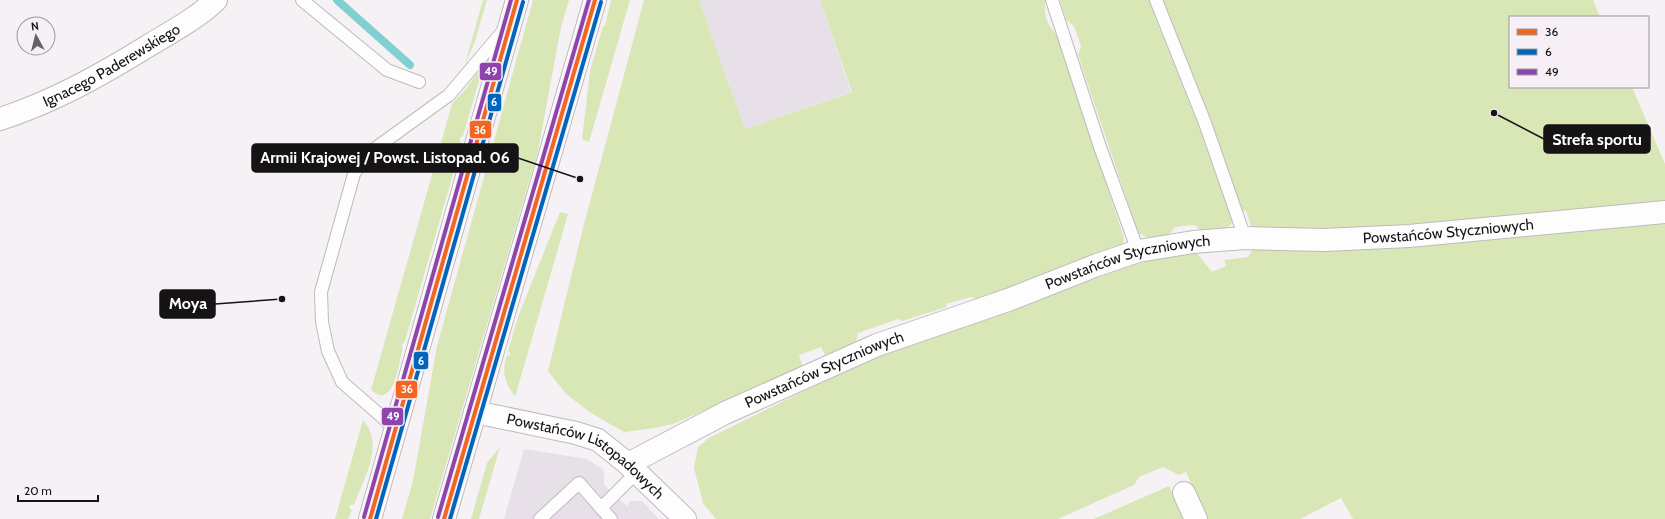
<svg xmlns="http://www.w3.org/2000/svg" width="1665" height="519" viewBox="0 0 1665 519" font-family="Cabin,sans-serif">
  <rect width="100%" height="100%" fill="#f5f1f5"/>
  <g fill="#e8e0e8">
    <polygon points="699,0 820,0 851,92 745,129"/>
    <polygon points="524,449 587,459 604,470 604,485 627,506 631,501 642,501 659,519 504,519"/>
  </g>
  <g fill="#d9e7b7">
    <polygon points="483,0 487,0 474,44 465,64"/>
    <polygon points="533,0 569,0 561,27 538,151 430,519 402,519 413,481 437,346"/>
    <polygon points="611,0 630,0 589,142 582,139 590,71 603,26 605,26"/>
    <path d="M644,0h55l46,129 107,-37 -32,-92h226c-4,13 2,27 12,36l66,202 -2,9 -85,32 -60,20 -6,-2 -25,7 1,3 -45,14 -4,-2 -40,14 -2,9 -31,13 -4,-8 -22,8 4,13 -130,56 -18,4 -31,4 -33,-19 -25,-19 -18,-23 35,-143z"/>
    <path d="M1060,0h533l7,17h-90v70h122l33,77v38l-279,26 -133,4 -7,-21 -14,1 2,7 -2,5 -7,5 -23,2 -8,-6 -19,2c-10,15 -22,14 -37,6l-60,-178 3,-9 -7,-20 -8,-6z"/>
    <path d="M478,72l3,2 -18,62 -3,2v4l2,1 -57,198 -4,5 2,1c-4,15 -9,64 -32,43l81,-286 13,-14z"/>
    <path d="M560,212l8,2 -53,183c-10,-16 -14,-23 -8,-42l2,1 1,-3 -2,-2 10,-34z"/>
    <polygon points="1665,220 1665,519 1353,519 1341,498 1300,519 1207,519 1186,472 1179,475 1163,467 1139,477 1134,485 1058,519 716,519 703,503 694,468 698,447 709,438 893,347 1013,309 1135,264 1195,251 1212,272 1226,266 1224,260 1248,257 1252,250 1360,247"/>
    <path d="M363,420c22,26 1,57 -9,85h-4l-1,3 3,2 -4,9h-13z"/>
    <polygon points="500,447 479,519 471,519 487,463"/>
    <polygon points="1169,486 1184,519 1094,519"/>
  </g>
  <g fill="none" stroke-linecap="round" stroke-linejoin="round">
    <polyline stroke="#80d0d1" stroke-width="8" points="337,0 410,65"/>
    <defs>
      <g id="service">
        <polyline points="302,0 387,70 419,82"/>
        <polyline points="1052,0 1100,147 1138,251"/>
        <polyline points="1156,0 1205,123 1245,238"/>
        <polyline points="396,429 342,382 328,351 322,322 321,292 354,174 366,155 449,95 504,30"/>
        <polyline points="540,519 579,483 601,508"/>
        <polyline points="611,519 601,508 637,472"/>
      </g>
      <g id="minor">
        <path id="s1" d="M0,119c53,-17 101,-44 148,-73 23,-14 48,-27 68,-46"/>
        <path id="s2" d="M475,412l101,21 22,7 30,24 57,55"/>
        <path id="s3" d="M628,464l97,-51 152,-68 131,-45 89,-35 41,-14 55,-9 52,-4 79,2 85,-4 256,-24"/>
        <polyline points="1184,493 1196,519"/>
      </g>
      <g id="primary">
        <polyline points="370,519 517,0"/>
        <polyline points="444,519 595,0"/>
      </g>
    </defs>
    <use href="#service" stroke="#bdbbbd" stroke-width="14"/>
    <use href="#minor" stroke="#bdbbbd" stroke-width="24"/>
    <use href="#primary" stroke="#bdbbbd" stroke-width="24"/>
    <use href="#service" stroke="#fefdfe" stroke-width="12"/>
    <use href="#minor" stroke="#fefdfe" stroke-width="22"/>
    <use href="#primary" stroke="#fefdfe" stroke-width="22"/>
    <defs>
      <g id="bus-1">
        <polyline points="370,519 517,0"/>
        <polyline points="444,519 595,0"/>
      </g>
      <g id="bus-2">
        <polyline points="376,519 523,2"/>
        <polyline points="450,519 601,2"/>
      </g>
      <g id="bus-3">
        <polyline points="364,517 511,0"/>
        <polyline points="438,517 589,0"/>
      </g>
    </defs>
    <use href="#bus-1" stroke="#f6f0f6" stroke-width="7"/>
    <use href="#bus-2" stroke="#f6f0f6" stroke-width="7"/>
    <use href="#bus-3" stroke="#f6f0f6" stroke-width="7"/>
    <use href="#bus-1" stroke="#f26522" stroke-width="4"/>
    <use href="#bus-2" stroke="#0065bd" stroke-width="4"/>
    <use href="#bus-3" stroke="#8e44ad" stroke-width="4"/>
  </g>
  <g text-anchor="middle" stroke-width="3" stroke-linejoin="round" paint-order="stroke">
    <g font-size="15" fill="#151315" stroke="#f6f0f6">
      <text dy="5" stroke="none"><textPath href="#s1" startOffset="124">Ignacego Paderewskiego</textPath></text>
      <text dy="5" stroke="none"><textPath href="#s3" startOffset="865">Powstańców Styczniowych</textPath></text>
      <text dy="5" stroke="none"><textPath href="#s3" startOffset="541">Powstańców Styczniowych</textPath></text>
      <text dy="5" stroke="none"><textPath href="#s3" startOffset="218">Powstańców Styczniowych</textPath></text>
      <text dy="5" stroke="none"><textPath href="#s2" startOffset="122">Powstańców Listopadowych</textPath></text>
    </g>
  </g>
  <path fill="none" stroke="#151315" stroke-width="1.5" d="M1494 113L1544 139M580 179L518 158M282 299L215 304"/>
  <g fill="#151315" stroke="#f6f0f6" stroke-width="1.5">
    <circle cx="1494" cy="113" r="4"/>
    <circle cx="580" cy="179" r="4"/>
    <circle cx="282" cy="299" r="4"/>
  </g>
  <g fill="#151315" stroke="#151315" stroke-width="1.5">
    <rect x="1544" y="125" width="106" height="28" rx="4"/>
    <rect x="252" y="144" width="266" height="28" rx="4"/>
    <rect x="160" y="290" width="55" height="28" rx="4"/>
  </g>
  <g font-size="16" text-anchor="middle" font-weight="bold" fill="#fff">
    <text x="1597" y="145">Strefa sportu</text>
    <text x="385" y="163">Armii Krajowej / Powst. Listopad. 06</text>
    <text x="188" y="309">Moya</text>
  </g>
  <g stroke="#f6f0f6" stroke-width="1.5">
    <rect x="479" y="62" width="23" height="19" rx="4" fill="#8e44ad"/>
    <rect x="487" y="93" width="15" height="19" rx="4" fill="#0065bd"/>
    <rect x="469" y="120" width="23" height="19" rx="4" fill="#f26522"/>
    <rect x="413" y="351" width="16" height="19" rx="4" fill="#0065bd"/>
    <rect x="395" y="380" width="23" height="19" rx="4" fill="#f26522"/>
    <rect x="381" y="407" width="23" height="19" rx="4" fill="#8e44ad"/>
  </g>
  <g font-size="11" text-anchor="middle" font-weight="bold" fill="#fff">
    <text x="491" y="75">49</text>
    <text x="494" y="106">6</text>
    <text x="480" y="134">36</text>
    <text x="421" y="365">6</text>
    <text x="407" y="393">36</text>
    <text x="393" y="420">49</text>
  </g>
  <rect x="1509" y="16" width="140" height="72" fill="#f6f0f6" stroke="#9c989c"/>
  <rect x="1517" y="29" width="20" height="6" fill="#f26522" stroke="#9c989c"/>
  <text x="1545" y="36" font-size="12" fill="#151315">36</text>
  <rect x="1517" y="49" width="20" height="6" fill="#0065bd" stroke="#9c989c"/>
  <text x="1545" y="56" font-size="12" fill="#151315">6</text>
  <rect x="1517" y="69" width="20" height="6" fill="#8e44ad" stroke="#9c989c"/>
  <text x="1545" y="76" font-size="12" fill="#151315">49</text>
  <g transform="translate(36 36) rotate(353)"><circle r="19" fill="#f6f0f6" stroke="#9c989c"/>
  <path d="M0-3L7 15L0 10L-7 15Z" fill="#636163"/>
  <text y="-6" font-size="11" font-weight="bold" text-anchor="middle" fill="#151315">N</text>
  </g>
  <path d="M18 495v6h80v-6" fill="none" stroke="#151315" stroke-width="2"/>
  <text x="24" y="495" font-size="12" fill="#151315" stroke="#f6f0f6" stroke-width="3" paint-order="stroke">20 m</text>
</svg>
